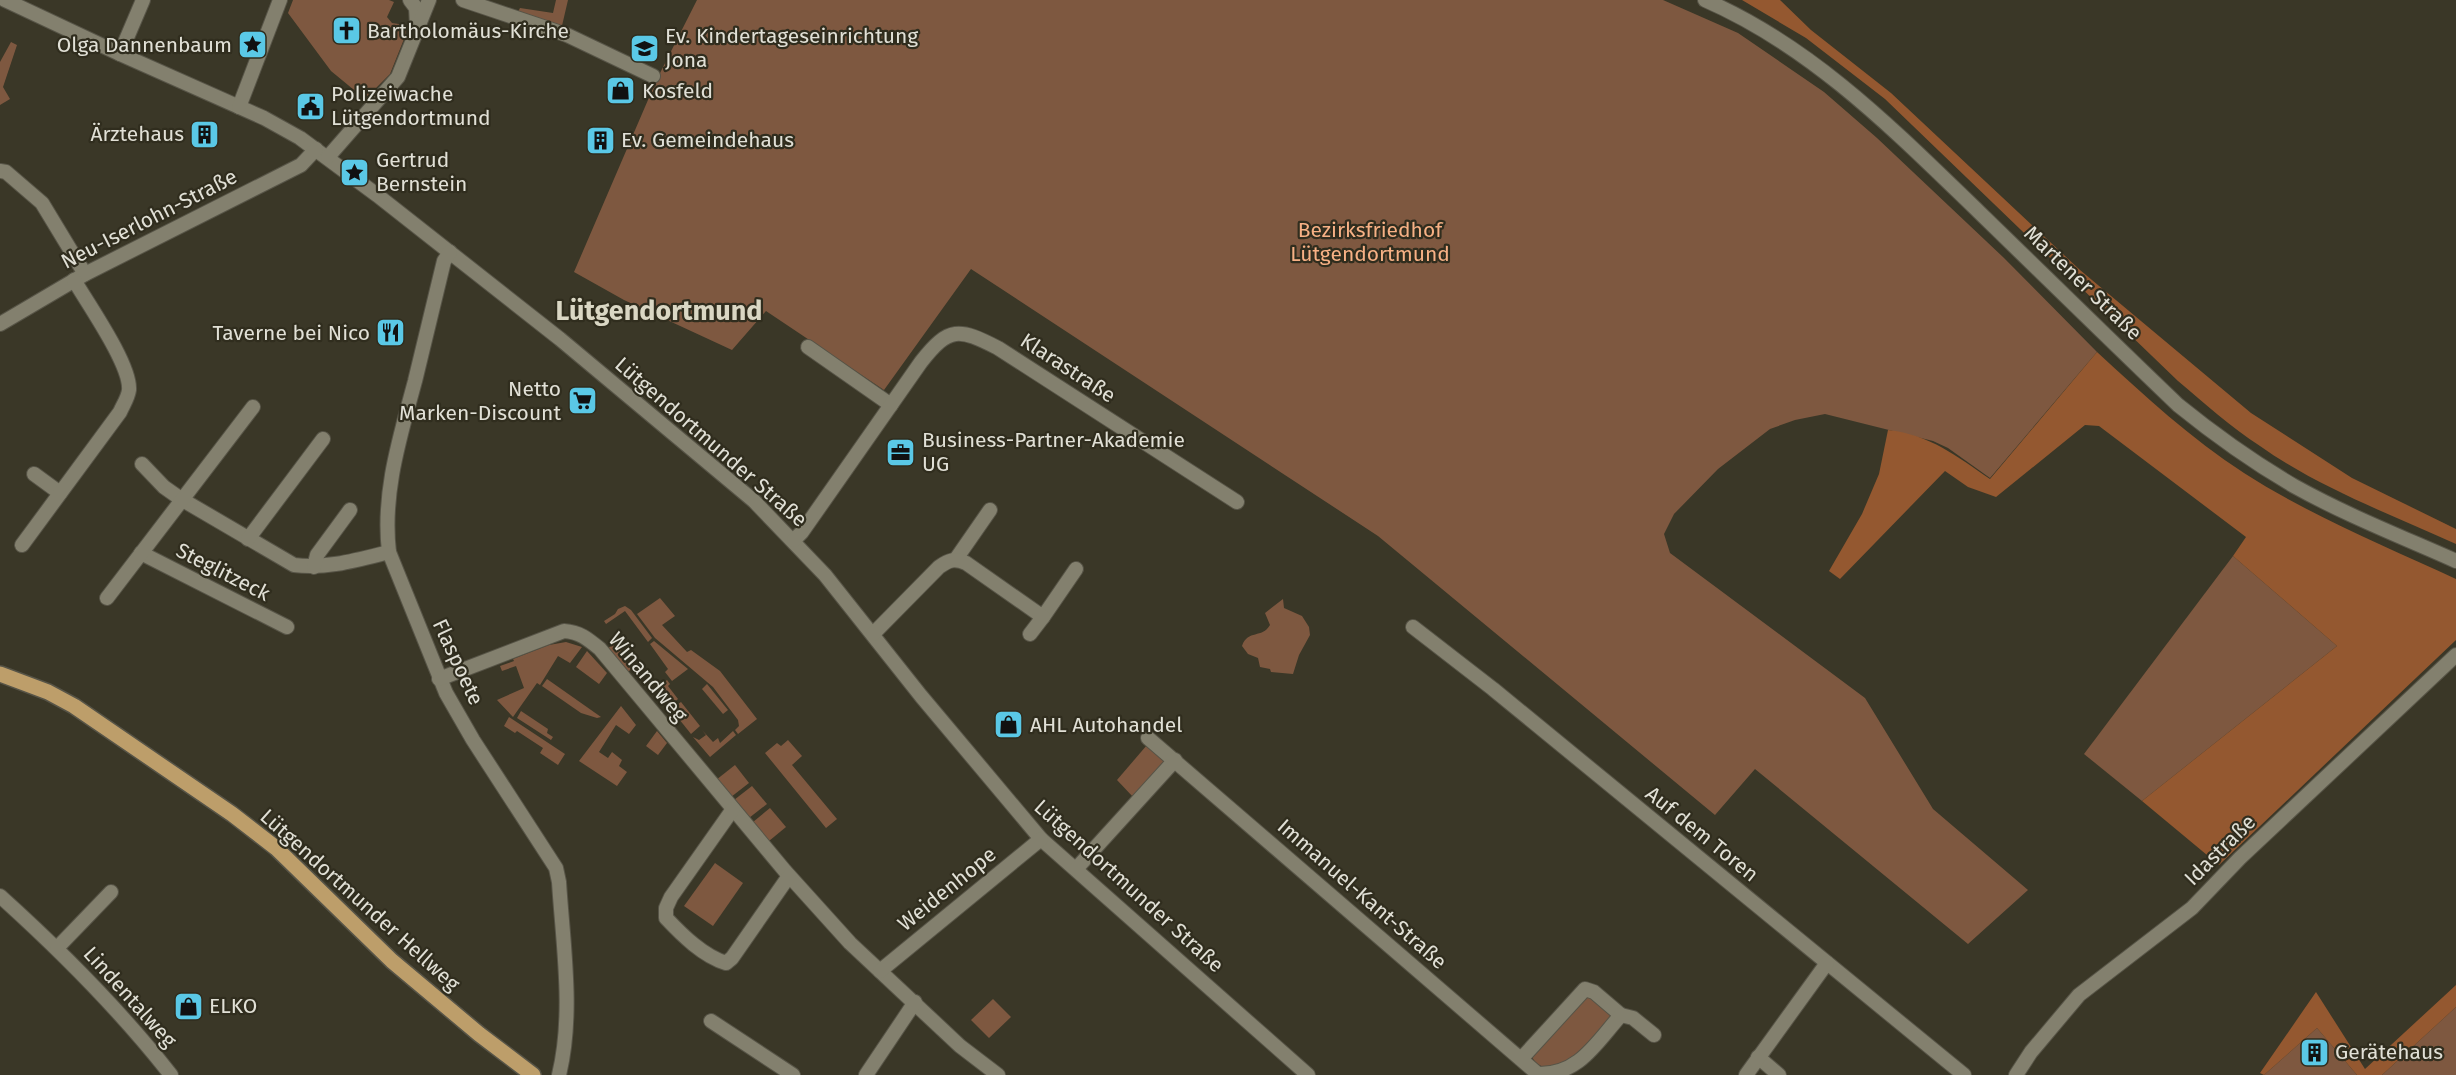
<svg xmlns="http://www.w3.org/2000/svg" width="2456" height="1075" viewBox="0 0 2456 1075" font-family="'Fira Sans',sans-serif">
  <rect width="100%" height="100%" fill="#3a3727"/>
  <g fill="#7e5840">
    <polygon points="293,0 389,0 394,2 387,17 392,23 405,25 406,34 390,74 365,99 331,71 288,13"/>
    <polygon points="556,0 568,0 561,30 517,14 520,8 553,13"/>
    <polygon points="697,0 1663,0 1738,33 1824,92 1877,138 2004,258 2097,352 1990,478 1948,448 1933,441 1825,414 1795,420 1770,429 1718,469 1674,514 1664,534 1670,553 1865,698 1933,809 2028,890 1968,944 1755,769 1715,815 1378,536 971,269 884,390 766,311 732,350 624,300 574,272 657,79"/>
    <polygon points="11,42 17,45 3,87 10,99 0,105 0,62"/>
    <polygon points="2233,556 2337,646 2142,801 2084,754"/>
    <polygon points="660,598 675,616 662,625 687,652 691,650 720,671 757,719 738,734 735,730 739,726 738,720 713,687 655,638 637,614"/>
    <path d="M1283,599l1,9 18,8 7,11 1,8 -11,20 -6,19 -22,-2 -1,-3 -10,-2 -2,-9 -10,-4 -6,-8c6,-17 20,-7 28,-21l-5,-12z"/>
    <polygon points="625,606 631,610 652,638 648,642 625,611 606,624 604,621 615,614 618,609"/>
    <polygon points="654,641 688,669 672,681 665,672 668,669 650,644"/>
    <polygon points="566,642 582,647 570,663 558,656 540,685 537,683 513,717 497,700 524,688 516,666 502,671 500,666 514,661 513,659 549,645"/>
    <polygon points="616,643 634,668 627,672 608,648"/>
    <polygon points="587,651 607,673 599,684 576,667"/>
    <polygon points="547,679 601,717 597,718 581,713 542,686"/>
    <polygon points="667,680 670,684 668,686 678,699 669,707 655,690"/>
    <polygon points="707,684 728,710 723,714 702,689"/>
    <polygon points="681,702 700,726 691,734 671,709"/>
    <polygon points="621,706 636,725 629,734 616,725 599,752 608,758 612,752 622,760 619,766 627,772 617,786 579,761"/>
    <polygon points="521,711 548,729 547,733 553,737 551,740 517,718"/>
    <polygon points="509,717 565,754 558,765 540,753 543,748 517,731 515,733 504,726"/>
    <polygon points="702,730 713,742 718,738 720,743 733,731 736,735 710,757 693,737 699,740 706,735"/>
    <polygon points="657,731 667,743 658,755 646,746"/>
    <polygon points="788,740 802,756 792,765 837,819 826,828 765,753 777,743 781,746"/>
    <polygon points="1147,745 1163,757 1165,762 1134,798 1117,780"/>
    <polygon points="735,765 749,783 731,797 716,780"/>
    <polygon points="752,786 767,804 749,818 734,800"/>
    <polygon points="770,808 786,827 769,841 753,822"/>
    <polygon points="715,863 743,883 713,926 684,906"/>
    <path d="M1587,995l7,1 18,18 -1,8 -45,44c-14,1 -27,5 -34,-9z"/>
    <polygon points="993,999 1011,1017 989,1038 971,1020"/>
    <polygon points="2456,1007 2456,1075 2382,1075"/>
    <polygon points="2317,1028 2357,1075 2264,1075"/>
  </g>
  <g fill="#945830">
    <path d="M1742,0h38l31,30 80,63 189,177 171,143 101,65 104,51v15c-66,-30 -137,-56 -196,-98 -29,-19 -56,-43 -82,-65l-293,-282 -79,-61z"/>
    <path d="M2097,352c47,43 94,87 147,121 67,43 141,73 212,106v61l-237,225 -77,-64 195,-155 -104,-90 13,-19 -147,-111 -14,-1 -89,72 -28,-10 -23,-16 -105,108 -11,-8 33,-57 17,-40 9,-44c43,5 68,26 102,49z"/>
    <polygon points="2456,985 2456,1007 2382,1075 2357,1075 2317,1028 2264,1075 2260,1073 2316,992 2365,1069"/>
  </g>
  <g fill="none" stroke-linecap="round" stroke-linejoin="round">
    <defs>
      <g id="minor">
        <polyline points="5,0 120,54 264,118 300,138 377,195 560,339 754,501 825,575 921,696 1041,839 1308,1075"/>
        <polyline points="410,0 416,8 417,26"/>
        <polyline points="463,0 567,35 653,76"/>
        <path d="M1705,0c108,47 190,131 274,212 66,64 132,129 199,193 37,30 75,57 116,81 52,29 108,51 162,75"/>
        <polyline points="120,54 143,0"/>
        <polyline points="239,107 280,0"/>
        <polyline points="328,157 398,77 429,0"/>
        <polyline points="0,171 6,172 42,203 85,274"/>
        <path d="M450,252l-6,9c-10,40 -19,80 -29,120 -15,56 -33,112 -26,171l57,141 27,47 83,128 3,14c4,63 15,131 0,193"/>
        <polyline points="0,324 85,274 301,165 316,149"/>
        <polyline points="808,347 891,405"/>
        <path d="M142,464l22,23 17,12 113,66c33,4 63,-5 95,-13"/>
        <polyline points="34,474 60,493"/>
        <polyline points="248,539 323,439"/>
        <path d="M794,540l8,-8 119,-170c28,-36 38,-34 77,-14l239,154"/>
        <path d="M22,545l98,-133c3,-7 8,-14 9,-22 2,-25 -41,-86 -55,-110"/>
        <polyline points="141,553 287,627"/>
        <polyline points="956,559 990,510"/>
        <polyline points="314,567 317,555 350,510"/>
        <polyline points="107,598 253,407"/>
        <polyline points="1043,617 1076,569"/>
        <polyline points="1413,627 1493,689 1964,1075"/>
        <path d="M873,634l66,-67c10,-7 15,-9 27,-4l77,54 -13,17"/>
        <path d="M439,679l125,-48c16,1 24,8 36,18l185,222 65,72 110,103 38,29"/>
        <path d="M1148,738l390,336c41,1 58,-31 83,-59l-27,-23 -9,-3 -64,70"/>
        <path d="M733,809l-62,88 -5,11v10c16,17 37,38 60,45l6,-5 57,-82"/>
        <polyline points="1076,869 1175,760"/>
        <path d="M0,896c61,55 120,114 171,179"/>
        <polyline points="57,948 111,892"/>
        <polyline points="880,971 1041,839"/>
        <polyline points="1621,1015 1633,1018 1654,1035"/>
        <polyline points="711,1021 793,1075"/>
        <polyline points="1758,1057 1779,1075"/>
        <polyline points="866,1075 915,1002"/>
        <polyline points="1746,1075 1827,963"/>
        <polyline points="2016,1075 2031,1052 2079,995 2192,908 2240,858 2456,655"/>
      </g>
      <polyline id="major" points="0,674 48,692 74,706 232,814 276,848 392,961 479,1034 533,1075"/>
    </defs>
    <use href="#minor" stroke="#575447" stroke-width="16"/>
    <use href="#major" stroke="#575447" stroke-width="18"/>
    <use href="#minor" stroke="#83806e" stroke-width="14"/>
    <use href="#major" stroke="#bd9e6a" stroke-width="15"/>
  </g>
  <defs>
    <symbol id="church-square" viewBox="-11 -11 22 22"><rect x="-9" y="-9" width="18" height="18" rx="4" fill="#5ac8e6" stroke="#302d1e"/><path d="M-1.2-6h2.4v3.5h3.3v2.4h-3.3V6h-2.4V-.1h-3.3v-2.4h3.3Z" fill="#111"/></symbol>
    <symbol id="sight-square" viewBox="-11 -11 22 22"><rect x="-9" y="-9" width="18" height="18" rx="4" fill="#5ac8e6" stroke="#302d1e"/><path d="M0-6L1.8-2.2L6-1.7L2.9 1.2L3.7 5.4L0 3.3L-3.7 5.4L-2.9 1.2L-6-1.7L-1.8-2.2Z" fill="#111"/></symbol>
    <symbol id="school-square" viewBox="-11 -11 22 22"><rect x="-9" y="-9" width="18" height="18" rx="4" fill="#5ac8e6" stroke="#302d1e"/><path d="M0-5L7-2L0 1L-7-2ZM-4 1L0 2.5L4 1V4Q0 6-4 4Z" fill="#111"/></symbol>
    <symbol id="shop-square" viewBox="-11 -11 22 22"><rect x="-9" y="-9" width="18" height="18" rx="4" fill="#5ac8e6" stroke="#302d1e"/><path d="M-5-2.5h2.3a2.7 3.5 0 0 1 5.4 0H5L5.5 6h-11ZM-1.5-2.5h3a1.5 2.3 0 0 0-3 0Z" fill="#111"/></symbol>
    <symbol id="civic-square" viewBox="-11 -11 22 22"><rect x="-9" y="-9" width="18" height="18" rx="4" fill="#5ac8e6" stroke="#302d1e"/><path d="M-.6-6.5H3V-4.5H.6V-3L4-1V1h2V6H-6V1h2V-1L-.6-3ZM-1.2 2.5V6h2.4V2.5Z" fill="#111"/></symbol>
    <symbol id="building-square" viewBox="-11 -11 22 22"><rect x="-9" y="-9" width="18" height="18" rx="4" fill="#5ac8e6" stroke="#302d1e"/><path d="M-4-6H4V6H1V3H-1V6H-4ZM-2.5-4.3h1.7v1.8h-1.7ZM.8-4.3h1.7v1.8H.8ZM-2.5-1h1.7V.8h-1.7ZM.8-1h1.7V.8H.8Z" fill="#111"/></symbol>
    <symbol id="restaurant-square" viewBox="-11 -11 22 22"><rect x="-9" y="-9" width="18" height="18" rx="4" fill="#5ac8e6" stroke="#302d1e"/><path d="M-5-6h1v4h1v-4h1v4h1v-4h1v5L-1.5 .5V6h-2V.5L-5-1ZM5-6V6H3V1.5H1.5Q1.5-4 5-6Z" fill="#111"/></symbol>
    <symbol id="supermarket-square" viewBox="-11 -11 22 22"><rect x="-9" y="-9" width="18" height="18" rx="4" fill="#5ac8e6" stroke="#302d1e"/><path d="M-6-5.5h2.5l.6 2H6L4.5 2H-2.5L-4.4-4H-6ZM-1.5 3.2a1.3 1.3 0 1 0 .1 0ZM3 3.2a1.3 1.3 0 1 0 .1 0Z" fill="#111"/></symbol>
    <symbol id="office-square" viewBox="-11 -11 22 22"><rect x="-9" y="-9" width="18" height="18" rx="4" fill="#5ac8e6" stroke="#302d1e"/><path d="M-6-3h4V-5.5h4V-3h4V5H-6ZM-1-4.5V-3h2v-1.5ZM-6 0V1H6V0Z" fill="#111"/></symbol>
  </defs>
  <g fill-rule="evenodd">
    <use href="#church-square" x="330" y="14" width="33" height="33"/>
    <use href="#sight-square" x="236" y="28" width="33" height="33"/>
    <use href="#school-square" x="628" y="32" width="33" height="33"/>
    <use href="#shop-square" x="604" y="74" width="33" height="33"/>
    <use href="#civic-square" x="294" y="90" width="33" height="33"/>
    <use href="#building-square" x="188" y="118" width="33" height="33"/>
    <use href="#building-square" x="584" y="124" width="33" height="33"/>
    <use href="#sight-square" x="338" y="156" width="33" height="33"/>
    <use href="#restaurant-square" x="374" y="316" width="33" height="33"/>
    <use href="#supermarket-square" x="566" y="384" width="33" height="33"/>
    <use href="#office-square" x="884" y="436" width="33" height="33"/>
    <use href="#shop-square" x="992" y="708" width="33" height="33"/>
    <use href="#shop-square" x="172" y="990" width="33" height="33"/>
    <use href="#building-square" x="2298" y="1036" width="33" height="33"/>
  </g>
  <g text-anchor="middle" stroke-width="4.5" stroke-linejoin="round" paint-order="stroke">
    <g font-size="21" fill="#e1e0d6" stroke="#302d1e" text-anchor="start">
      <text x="367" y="38">Bartholomäus-Kirche</text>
      <text x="665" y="43">Ev. Kindertageseinrichtung<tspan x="665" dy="24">Jona</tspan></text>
      <text x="232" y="52" text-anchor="end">Olga Dannenbaum</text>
      <text x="642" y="98">Kosfeld</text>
      <text x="331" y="101">Polizeiwache<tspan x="331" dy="24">Lütgendortmund</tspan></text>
      <text x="184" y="141" text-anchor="end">Ärztehaus</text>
      <text x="621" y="147">Ev. Gemeindehaus</text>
      <text x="376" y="167">Gertrud<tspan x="376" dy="24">Bernstein</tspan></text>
      <text x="370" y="340" text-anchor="end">Taverne bei Nico</text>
      <text x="561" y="396" text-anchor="end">Netto<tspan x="561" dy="24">Marken-Discount</tspan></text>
      <text x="922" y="447">Business-Partner-Akademie<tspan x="922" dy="24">UG</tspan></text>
      <text x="1030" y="732">AHL Autohandel</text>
      <text x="209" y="1013">ELKO</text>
      <text x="2335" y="1059">Gerätehaus</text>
    </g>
    <g font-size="21" fill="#e1e0d6" stroke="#302d1e">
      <text transform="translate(149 219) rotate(-27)" y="7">Neu-Iserlohn-Straße</text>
      <text transform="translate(2083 283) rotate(44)" y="7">Martener Straße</text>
      <text transform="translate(1068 368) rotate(33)" y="7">Klarastraße</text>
      <text transform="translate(711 442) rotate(41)" y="7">Lütgendortmunder Straße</text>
      <text transform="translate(223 572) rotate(27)" y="7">Steglitzeck</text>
      <text transform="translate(458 662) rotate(65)" y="7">Flaspoete</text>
      <text transform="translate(648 677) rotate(50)" y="7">Winandweg</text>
      <text transform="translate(1702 834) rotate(39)" y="7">Auf dem Toren</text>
      <text transform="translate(2220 850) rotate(-45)" y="7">Idastraße</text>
      <text transform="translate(1129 886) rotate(42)" y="7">Lütgendortmunder Straße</text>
      <text transform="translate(947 889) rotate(-39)" y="7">Weidenhope</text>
      <text transform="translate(1362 894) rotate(41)" y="7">Immanuel-Kant-Straße</text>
      <text transform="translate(360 900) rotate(42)" y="7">Lütgendortmunder Hellweg</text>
      <text transform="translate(130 997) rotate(48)" y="7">Lindentalweg</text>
    </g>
    <g font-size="21" fill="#f7b185" stroke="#302d1e">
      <text x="1370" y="237">Bezirksfriedhof<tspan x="1370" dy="24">Lütgendortmund</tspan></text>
    </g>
    <g font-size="27" font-weight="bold" fill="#dad7c4" stroke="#302d1e">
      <text x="659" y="320">Lütgendortmund</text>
    </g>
  </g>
</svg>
